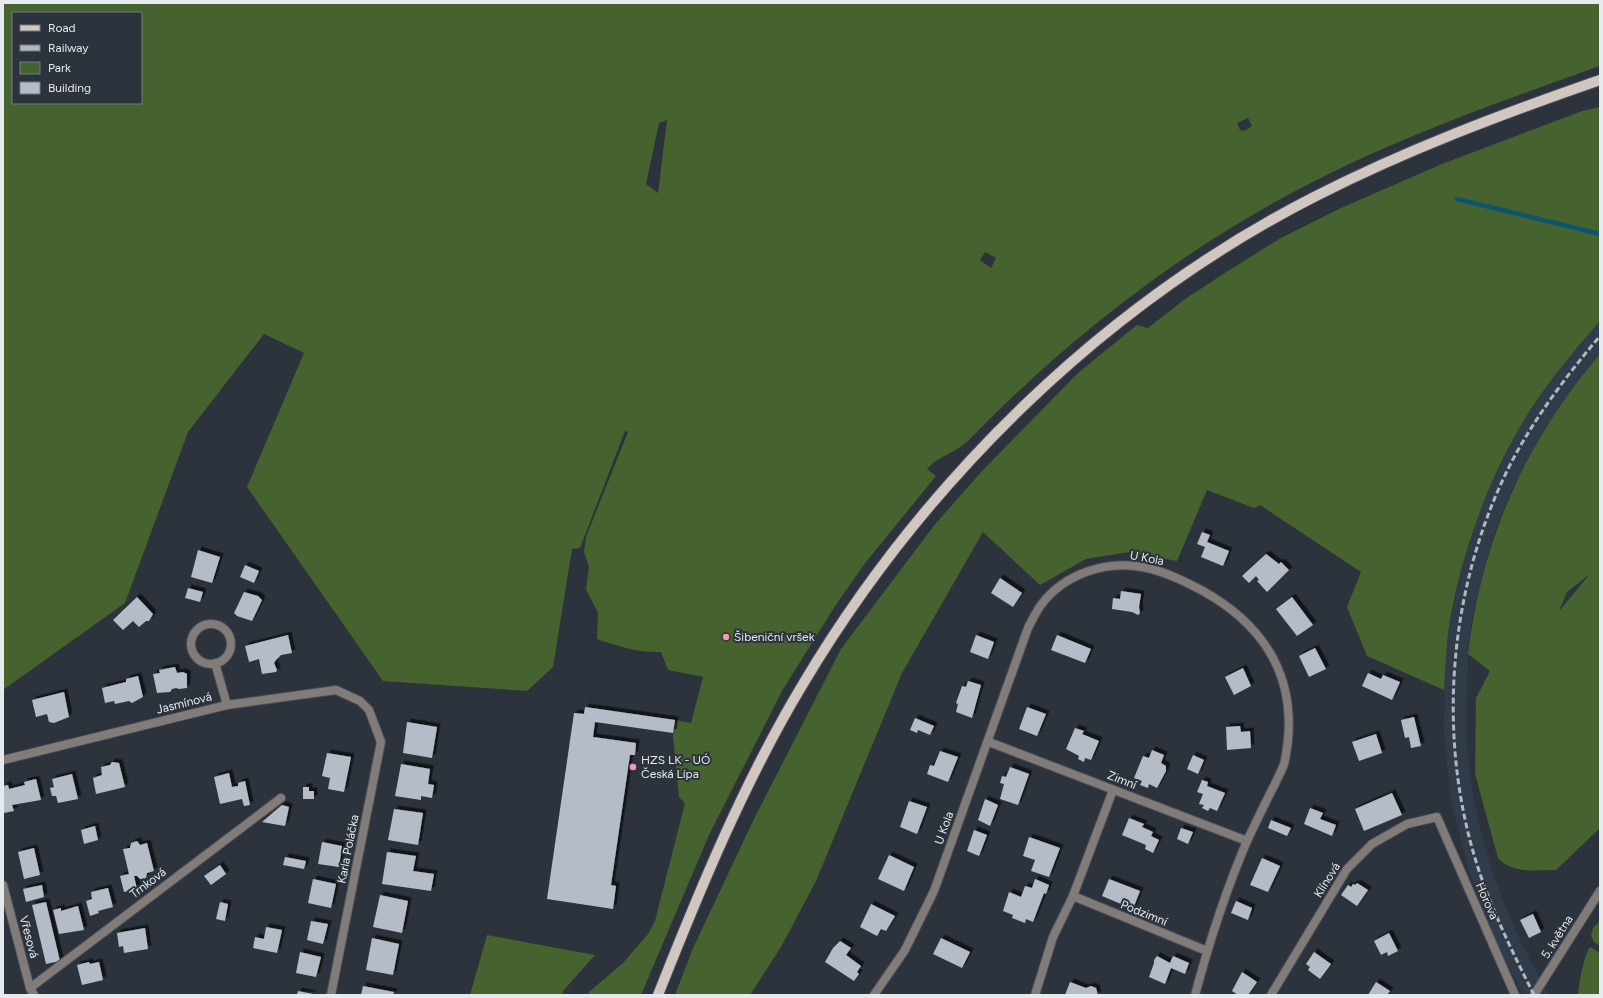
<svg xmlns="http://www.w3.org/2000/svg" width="1603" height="998" viewBox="0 0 1603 998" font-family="Figtree,sans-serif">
  <defs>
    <filter id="shadow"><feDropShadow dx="3.5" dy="-3.5" stdDeviation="0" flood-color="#0009"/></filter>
  </defs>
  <rect width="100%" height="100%" fill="#2d333c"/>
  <polygon fill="#313c4a" points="1600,321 1600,354 1558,409 1539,438 1508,498 1493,537 1481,582 1472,619 1468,654 1466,729 1468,758 1472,791 1482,837 1495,880 1515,930 1548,995 1523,995 1495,939 1474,887 1461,842 1450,794 1444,730 1446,652 1451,615 1460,577 1473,530 1488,489 1520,426 1540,396 1568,358"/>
  <g fill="#46622e" fill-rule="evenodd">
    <path d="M3,3h1597v63c-101,36 -204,72 -299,122 -124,65 -235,152 -332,252 -13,13 -31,16 -42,29l9,7 -70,86 -29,41 -55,88 -73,144 -68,160h-53l1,-3 34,-29 25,-29 7,-13 30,-118 -6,-6 -6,-61 2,-16 16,3 12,-46 -35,-7 -7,-18c-23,1 -43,-6 -64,-13l1,-26 -12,-24 3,-22 -5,-15 2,-15 42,-105 -3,-1 -45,117 -8,1 -19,118 -26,24 -144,-10 -136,-194 57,-134 -40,-19 -76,98 -63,171 -122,87zM13,13h128v90h-128zM1248,118l4,8 -8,5 -4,-1 -3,-7zM667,120l-9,73 -12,-9 13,-61zM985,252l11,6 -5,10 -11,-8z"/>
    <path d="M1600,107v214c-29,33 -58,68 -80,106 -34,58 -56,122 -69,187 -5,25 -5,51 -7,76l-77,-34 -20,-49 14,-35 -101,-67 -6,3 -47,-18 -30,71 -48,-9 -43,7 -46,26 -57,-53 -81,141 -86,208 -35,66 -31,48h-75l18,-47 61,-129 87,-170 95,-126 48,-54 95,-97 58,-47 11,3 37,-29 43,-28 51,-32 62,-31 101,-44 140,-53z"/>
    <path d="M1600,354l-1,475 -43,41c-19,0 -45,4 -58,-12l-23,-84 1,-76 14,-27 -22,-17c14,-115 57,-212 132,-300zM1590,574l-31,37 8,-19z"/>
    <polygon points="1600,921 1600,946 1594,942 1591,936 1593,928"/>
    <polygon points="487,935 595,955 563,991 562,995 470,995"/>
    <path d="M1591,947l9,6v42h-22c0,-8 7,-46 13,-48z"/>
  </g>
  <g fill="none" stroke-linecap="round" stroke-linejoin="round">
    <polyline stroke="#0d556f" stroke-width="4.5" points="1457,199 1600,234"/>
  </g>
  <g fill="#b4bcc7" filter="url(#shadow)">
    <polygon points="1202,532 1210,535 1207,542 1229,551 1223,566 1201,557 1205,547 1197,544"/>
    <polygon points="198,550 220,557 212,583 191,577"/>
    <polygon points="1266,554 1279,564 1281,562 1289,570 1267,592 1257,581 1259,580 1256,576 1249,583 1242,576"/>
    <polygon points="245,565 259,571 254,583 240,577"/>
    <polygon points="1000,578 1022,593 1013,607 991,593"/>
    <polygon points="188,588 203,592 200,602 185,598"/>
    <polygon points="1121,591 1141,594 1139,607 1140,613 1138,615 1132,612 1112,609 1113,598 1120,599"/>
    <polygon points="244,592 258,596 262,600 252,621 237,616 234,613"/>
    <polygon points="137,597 153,614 149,621 146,621 139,627 133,621 123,630 113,620"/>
    <polygon points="1292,597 1313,625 1297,636 1276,609"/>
    <polygon points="288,635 292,653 281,655 276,660 274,663 277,670 276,672 262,674 259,659 249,662 245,646"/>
    <polygon points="976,635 994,642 988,659 970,652"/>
    <polygon points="1057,635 1091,649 1085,663 1051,650"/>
    <polygon points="1315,648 1326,669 1309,677 1299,656"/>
    <polygon points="175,667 177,673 183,672 187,674 187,688 179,689 176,688 172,689 170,692 157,693 153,674 160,673 159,670"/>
    <polygon points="1243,668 1251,686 1234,695 1225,677"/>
    <polygon points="1368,673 1381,679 1383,675 1400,682 1392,700 1362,686"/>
    <polygon points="138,676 143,697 132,703 129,701 115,704 114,701 105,703 102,688 126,682 126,679"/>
    <polygon points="968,681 981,685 972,718 956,712 958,704 956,703 962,686 966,687"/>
    <polygon points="64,692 69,717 54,723 49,722 47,714 36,717 32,700"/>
    <polygon points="585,707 675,720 673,733 595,722 593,737 636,743 635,755 630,755 611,885 616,886 613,909 547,899 574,713 584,714"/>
    <polygon points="1027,707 1046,714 1037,736 1019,729"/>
    <polygon points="1414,717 1421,746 1411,748 1409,737 1405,738 1401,720"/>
    <polygon points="915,718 934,726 930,735 918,730 917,733 910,730"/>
    <polygon points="407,722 437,727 432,758 403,753"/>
    <polygon points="1240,726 1241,732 1250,731 1251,748 1227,750 1226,727"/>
    <polygon points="1075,728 1084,731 1082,734 1099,741 1091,760 1085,758 1084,762 1078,759 1079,756 1066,749"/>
    <polygon points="1376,734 1382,753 1359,761 1352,742"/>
    <polygon points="1152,750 1164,755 1161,763 1166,766 1166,771 1157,788 1149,784 1148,788 1140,785 1142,781 1134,778 1143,756 1149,758"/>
    <polygon points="940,751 958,757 948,782 927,774 930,765 934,766"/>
    <polygon points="327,753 351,757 344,792 328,789 330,778 322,776"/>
    <polygon points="1193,755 1204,760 1198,774 1187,769"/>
    <polygon points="112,762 119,763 125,787 96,794 93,778 102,775 101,767 110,765"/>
    <polygon points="401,764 430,769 428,784 434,785 432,798 421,796 421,800 395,796"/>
    <polygon points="1010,767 1029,774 1018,805 1000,799 1004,784 1000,783 1002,776 1006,777"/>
    <polygon points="229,773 232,787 238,786 238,783 245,781 250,805 244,806 242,799 220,804 214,777"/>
    <polygon points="72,774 78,799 58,803 56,796 52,796 50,788 54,787 52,779"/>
    <polygon points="36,779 41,800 12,805 14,811 4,813 3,786 8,785 9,789 25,785 24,782"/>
    <polygon points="1202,780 1208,782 1207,786 1225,793 1217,811 1210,808 1208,811 1202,808 1204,805 1199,804 1203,794 1197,792"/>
    <polygon points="303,787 309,787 309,791 314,791 314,799 303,799"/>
    <polygon points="1392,793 1402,815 1364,831 1355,809"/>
    <polygon points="985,799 998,805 990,826 978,820"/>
    <polygon points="909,801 927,807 917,834 900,827"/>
    <polygon points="282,805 289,807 285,826 262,822"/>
    <polygon points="1310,808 1323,813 1320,819 1336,825 1332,836 1304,824"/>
    <polygon points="394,809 423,813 418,845 388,840"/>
    <polygon points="1129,818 1144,824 1142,827 1153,832 1151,836 1159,840 1153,853 1145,849 1146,845 1122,835"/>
    <polygon points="1271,820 1291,828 1287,836 1268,828"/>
    <polygon points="95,826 98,840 84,844 81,830"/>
    <polygon points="1181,828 1193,832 1188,844 1177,839"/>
    <polygon points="974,830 987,835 979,856 967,851"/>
    <polygon points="1029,837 1060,848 1049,877 1031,871 1035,860 1023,856"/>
    <polygon points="137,841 140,845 147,843 154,871 147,873 146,878 140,879 137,876 134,876 137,889 124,892 120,876 129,874 123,849 130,848 131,843"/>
    <polygon points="322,842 342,846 339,867 318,864"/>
    <polygon points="34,848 40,875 24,879 18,852"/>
    <polygon points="387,852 416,856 413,871 434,874 431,891 382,884"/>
    <polygon points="889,855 914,867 904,891 878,879"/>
    <polygon points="285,857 306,861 304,869 283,865"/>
    <polygon points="1262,858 1280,866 1268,892 1250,885"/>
    <polygon points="220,865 226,874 211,885 204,876"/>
    <polygon points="313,879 336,884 331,908 308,903"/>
    <polygon points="1035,879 1049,885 1046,894 1044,893 1033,922 1026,919 1025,923 1012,918 1013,915 1003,911 1009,892 1021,897 1025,886 1032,888"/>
    <polygon points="1109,879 1140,891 1133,909 1102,896"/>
    <polygon points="1357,883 1368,890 1357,906 1341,895 1348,885 1351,887 1353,884 1355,885"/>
    <polygon points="42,885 44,897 26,902 23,889"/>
    <polygon points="108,888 113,907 98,911 99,913 90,916 86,901 92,899 91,892"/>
    <polygon points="380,895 408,901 402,933 373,927"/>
    <polygon points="1236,901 1252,908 1248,920 1231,913"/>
    <polygon points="46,902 60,961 46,964 32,905"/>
    <polygon points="220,902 228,904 225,921 216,919"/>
    <polygon points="871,904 895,916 886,931 881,929 877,936 860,927"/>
    <polygon points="78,906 84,930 59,934 53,910 61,908 61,911"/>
    <polygon points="1533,914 1541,932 1529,938 1520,920"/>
    <polygon points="311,921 328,924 323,944 307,940"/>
    <polygon points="266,927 282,930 277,953 253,948 255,937 264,939"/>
    <polygon points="145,928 148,949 124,953 123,946 119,947 117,933"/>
    <polygon points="1389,933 1398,951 1388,956 1387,952 1381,955 1374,941"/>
    <polygon points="372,938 399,944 393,975 366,970"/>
    <polygon points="941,938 970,952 962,968 933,954"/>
    <polygon points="840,941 851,948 846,955 861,966 857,972 859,974 854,981 825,962 833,948"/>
    <polygon points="300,952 321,957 316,977 296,973"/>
    <polygon points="1314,952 1331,964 1320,979 1308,970 1310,967 1306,964"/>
    <polygon points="1157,956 1170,963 1173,956 1189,963 1185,974 1171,968 1165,984 1149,977 1154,963 1154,960"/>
    <polygon points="89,962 90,964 99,962 103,980 82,985 77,965"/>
    <polygon points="1242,972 1257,982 1248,995 1238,995 1232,991"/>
    <polygon points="1070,982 1086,988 1091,986 1096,988 1098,995 1065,995"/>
    <polygon points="1376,982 1390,991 1387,995 1368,995"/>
    <polygon points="363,986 394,992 393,995 361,995"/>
    <polygon points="298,991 313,994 313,995 297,995"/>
  </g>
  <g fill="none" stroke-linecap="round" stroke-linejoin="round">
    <defs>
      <g id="minor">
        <circle cx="211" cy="644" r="20"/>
        <polyline points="215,663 227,705"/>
        <polyline points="989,742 1247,841"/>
        <polyline points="3,760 227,705 336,690 360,701 369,710 381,742 331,995"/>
        <polyline points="3,885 30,988 34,995"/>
        <polyline points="1073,896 1207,951"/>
        <polyline points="30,988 281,798"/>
        <path d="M874,995l31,-45 29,-59 94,-263c4,-8 8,-16 13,-23 23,-31 65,-45 101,-38 22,4 42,14 61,24 66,37 97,93 82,169 -1,8 -7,16 -10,24 -10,19 -19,38 -28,57 -21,49 -38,102 -52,154"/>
        <polyline points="1035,995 1053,937 1073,896 1113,790"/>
        <polyline points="1271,995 1347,869 1372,844 1407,824 1437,817 1515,995"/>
        <polyline points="1534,995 1600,891"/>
      </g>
      <path id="primary" d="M658,995c42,-106 86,-213 145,-311 121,-203 300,-379 511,-487 92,-47 188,-83 286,-117"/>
    </defs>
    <use href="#minor" stroke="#4a5059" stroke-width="10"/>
    <use href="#primary" stroke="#4a5059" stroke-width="12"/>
    <use href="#minor" stroke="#827c79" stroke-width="8"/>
    <use href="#primary" stroke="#d1c6c0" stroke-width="10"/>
    <path stroke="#b2b7be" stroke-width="3" stroke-dasharray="6 3" stroke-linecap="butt" d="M1534,995c-18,-36 -36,-72 -50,-110 -50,-136 -38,-296 28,-424 24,-45 55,-86 88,-125"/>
  </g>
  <g fill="#f09ab4" stroke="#2d333c" stroke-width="1.5">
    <circle cx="726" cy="637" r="4"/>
    <circle cx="633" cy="767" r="4"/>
  </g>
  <g text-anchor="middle" stroke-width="4" stroke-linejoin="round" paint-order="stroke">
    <g font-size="12" fill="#e5eaef" stroke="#2d333c">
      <text transform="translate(1147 558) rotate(11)" y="4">U Kola</text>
      <text transform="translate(184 703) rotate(-14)" y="4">Jasmínová</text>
      <text transform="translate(1122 780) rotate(21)" y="4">Zimní</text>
      <text transform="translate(944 828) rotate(-70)" y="4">U Kola</text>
      <text transform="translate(348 849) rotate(-79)" y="4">Karla Poláčka</text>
      <text transform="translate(1327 880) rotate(-58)" y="4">Klínová</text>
      <text transform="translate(148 883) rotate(-37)" y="4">Trnková</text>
      <text transform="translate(1487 901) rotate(66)" y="4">Horova</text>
      <text transform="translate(1144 913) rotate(22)" y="4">Podzimní</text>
      <text transform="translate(29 937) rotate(75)" y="4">Vřesová</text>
      <text transform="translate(1557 937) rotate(-58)" y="4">5. května</text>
    </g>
    <g font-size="12" fill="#e5eaef" stroke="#2d333c" text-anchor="start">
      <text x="734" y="641">Šibeniční vršek</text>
      <text x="641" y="764">HZS LK - UÓ<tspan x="641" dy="14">Česká Lípa</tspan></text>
    </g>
  </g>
  <rect width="1603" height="998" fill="none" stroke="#e5eaef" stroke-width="8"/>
  <rect x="12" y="12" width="130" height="92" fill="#2d333c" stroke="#777c84"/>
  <rect x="20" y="25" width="20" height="6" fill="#d1c6c0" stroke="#777c84"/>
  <text x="48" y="32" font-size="12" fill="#e5eaef">Road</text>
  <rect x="20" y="45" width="20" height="6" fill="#b2b7be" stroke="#777c84"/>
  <text x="48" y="52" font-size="12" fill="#e5eaef">Railway</text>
  <rect x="20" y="62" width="20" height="12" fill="#46622e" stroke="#777c84"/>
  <text x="48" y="72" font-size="12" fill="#e5eaef">Park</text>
  <rect x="20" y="82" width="20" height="12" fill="#b4bcc7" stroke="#777c84"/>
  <text x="48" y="92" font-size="12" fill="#e5eaef">Building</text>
</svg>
